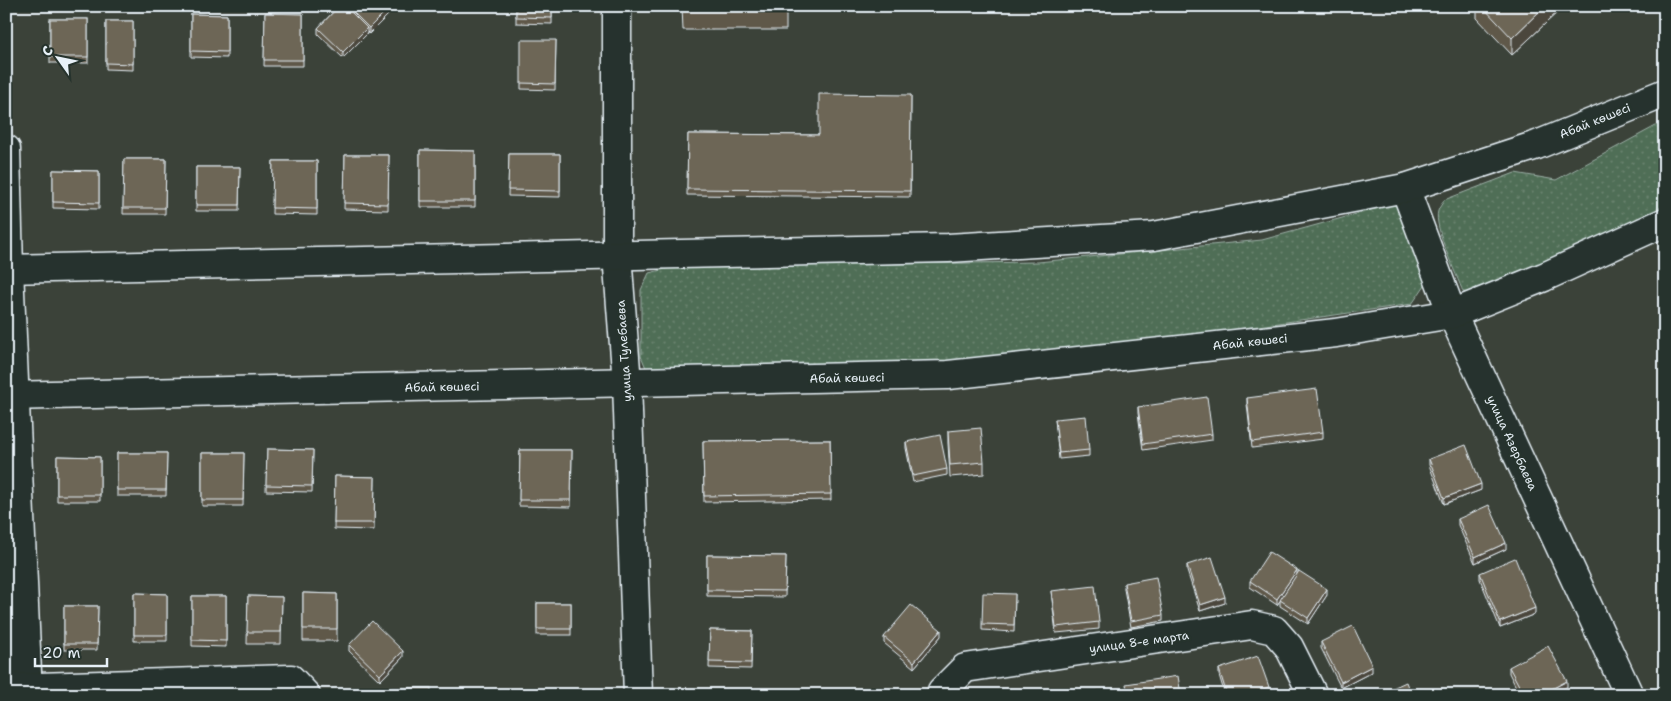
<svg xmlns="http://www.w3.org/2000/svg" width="1671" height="701" viewBox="0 0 1671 701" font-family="'Shantell Sans',sans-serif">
  <defs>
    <pattern id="green-dots" width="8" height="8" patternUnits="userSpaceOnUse" patternTransform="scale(1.25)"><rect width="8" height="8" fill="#506e56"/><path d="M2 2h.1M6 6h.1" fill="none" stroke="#69836f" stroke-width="1.8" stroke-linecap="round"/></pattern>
  </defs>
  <rect width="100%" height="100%" fill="#3b4239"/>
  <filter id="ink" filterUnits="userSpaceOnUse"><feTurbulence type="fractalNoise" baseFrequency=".02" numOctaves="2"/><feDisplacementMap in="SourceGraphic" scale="10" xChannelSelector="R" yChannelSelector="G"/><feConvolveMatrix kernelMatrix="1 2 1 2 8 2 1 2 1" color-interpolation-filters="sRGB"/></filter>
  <g filter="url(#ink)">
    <g fill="url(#green-dots)" stroke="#9cb0a7">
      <path d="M1665,121v88l-179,86 -23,-3c-6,-17 -30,-65 -25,-81 1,-4 5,-8 6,-11l71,-27 41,7z"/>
      <polygon points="1393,204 1405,209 1427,282 1412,304 1230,330 903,370 658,376 646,368 641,356 641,290 649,273 674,267 1038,262 1262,240"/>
    </g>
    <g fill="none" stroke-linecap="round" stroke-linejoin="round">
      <defs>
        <g id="minor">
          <polyline points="6,149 9,269 28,695"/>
          <polyline points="1405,188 1452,314 1629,695"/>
          <polyline points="6,688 291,679 306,695"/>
          <polyline points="942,695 942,691 965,668 1252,625 1274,630 1289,647 1313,695"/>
        </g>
        <g id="tertiary">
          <polyline points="617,6 617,255 627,383 638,695"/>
          <polyline points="6,269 948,248 1154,236 1405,188 1537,145 1665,93"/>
          <polyline points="6,396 948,375 1336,333 1452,314 1544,277 1665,222"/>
        </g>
      </defs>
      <use href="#minor" stroke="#e8f1f8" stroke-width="31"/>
      <use href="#tertiary" stroke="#e8f1f8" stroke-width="31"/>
      <use href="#minor" stroke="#26332d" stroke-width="28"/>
      <use href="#tertiary" stroke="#26332d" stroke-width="28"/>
    </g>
    <g fill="#5e584a" stroke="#e8f1f8">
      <polygon points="339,6 393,6 393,10 369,34 367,32 367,34 343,58 318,34 318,28"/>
      <polygon points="516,6 552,6 552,24 516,23"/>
      <polygon points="682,6 786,6 786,30 683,30"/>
      <polygon points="1477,6 1564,6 1512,55 1477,18"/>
      <polygon points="265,13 303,14 303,66 264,66"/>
      <polygon points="191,14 227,15 227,58 191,57"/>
      <rect x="50" y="19" width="38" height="44"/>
      <polygon points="106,21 133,21 133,70 106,69"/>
      <polygon points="556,40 555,90 521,89 521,83"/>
      <polygon points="911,95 910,197 687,195 688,134 819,135"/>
      <polygon points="420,150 475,151 475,207 420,207"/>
      <polygon points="509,154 560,154 560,197 508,196"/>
      <polygon points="345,155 389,155 388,210 344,209"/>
      <polygon points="124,159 166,159 165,214 123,214"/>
      <polygon points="273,161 317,161 317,215 272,214"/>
      <polygon points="196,167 240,167 239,211 196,211"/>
      <polygon points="53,170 99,171 99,209 53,208"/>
      <polygon points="1247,398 1323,432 1323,439 1252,448 1247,404"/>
      <polygon points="1138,407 1212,434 1212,440 1143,450 1138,413"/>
      <polygon points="1055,419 1089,450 1089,456 1059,459"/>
      <polygon points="948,431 984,462 984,474 950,477 948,443"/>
      <polygon points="830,440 831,500 704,502 703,441"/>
      <polygon points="906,442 947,469 947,475 913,482 906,448"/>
      <polygon points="267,449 313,450 312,492 266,491"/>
      <polygon points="520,450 572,450 571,507 519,506"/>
      <polygon points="117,453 167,453 166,496 117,496"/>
      <polygon points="202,453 244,453 243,506 202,506"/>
      <polygon points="57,456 100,457 100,501 57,501"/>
      <polygon points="1429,459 1481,490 1444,504 1429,465"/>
      <polygon points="335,476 375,477 374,530 334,529"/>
      <polygon points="1458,519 1506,549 1475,563 1458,525"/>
      <polygon points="707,555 786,556 785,597 707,596"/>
      <polygon points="1187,565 1225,603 1200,611 1187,571"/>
      <polygon points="1480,573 1535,614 1500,628 1480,579"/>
      <polygon points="1297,575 1327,595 1308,624 1280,606 1280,600 1277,605 1250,587 1250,581"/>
      <polygon points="1124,583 1163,615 1163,621 1131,627 1124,589"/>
      <polygon points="1051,591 1099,622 1099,629 1056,633"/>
      <polygon points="134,593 167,594 167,641 134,641"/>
      <polygon points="303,593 337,594 337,641 303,641"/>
      <polygon points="1015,594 1014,632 982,630 982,624"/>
      <polygon points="192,596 226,596 226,647 192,646"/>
      <polygon points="248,596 282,597 281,644 247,644"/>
      <rect x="537" y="603" width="34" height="32"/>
      <polygon points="64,606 98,606 97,650 64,650"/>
      <polygon points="710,630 752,631 751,669 709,668"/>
      <polygon points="941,636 914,668 884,643 884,637"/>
      <polygon points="1321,642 1372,672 1341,688 1321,648"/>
      <polygon points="349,645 403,657 380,681 349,651"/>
      <polygon points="1509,667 1567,687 1552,695 1520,695 1509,673"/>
      <polygon points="1219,669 1269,693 1265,695 1225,695 1219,675"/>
    </g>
    <g fill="#4c473c" stroke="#e8f1f8">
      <polygon points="391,6 393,6 393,10 369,34 369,28"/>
      <polygon points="1545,6 1564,6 1512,55 1512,38"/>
      <polygon points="367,28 367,34 343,58 343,52"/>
      <polygon points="1481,484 1481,490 1444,504 1444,498"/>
      <polygon points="1506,543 1506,549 1475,563 1475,557"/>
      <polygon points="1297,570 1297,576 1277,605 1277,599"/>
      <polygon points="1327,589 1327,595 1308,624 1308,618"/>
      <polygon points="1225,597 1225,603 1200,611 1200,605"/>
      <polygon points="1535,608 1535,614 1500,628 1500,622"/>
      <polygon points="941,630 941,636 914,668 914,662"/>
      <polygon points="403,651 403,657 380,681 380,675"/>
      <polygon points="1372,666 1372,672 1341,688 1341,682"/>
      <polygon points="1567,681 1567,687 1552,695 1540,695"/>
      <polygon points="1269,687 1269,693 1265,695 1247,695"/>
    </g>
    <g fill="#6d6656" stroke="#e8f1f8">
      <polygon points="339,6 345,6 367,28 343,52 318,28"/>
      <polygon points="347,6 391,6 369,28"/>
      <polygon points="516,6 552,6 552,18 516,17"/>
      <rect x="683" y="6" width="103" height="3"/>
      <polygon points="1482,6 1545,6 1512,38"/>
      <polygon points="265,13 303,14 303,60 264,60"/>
      <polygon points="191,14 227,15 227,52 191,51"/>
      <rect x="50" y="19" width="38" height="38"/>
      <polygon points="106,21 133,21 133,64 106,63"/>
      <polygon points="521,40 556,40 555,84 521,83"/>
      <polygon points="819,94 911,95 910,191 687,189 688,134 819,135"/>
      <polygon points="420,150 475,151 475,201 420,201"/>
      <polygon points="509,154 560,154 560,191 508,190"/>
      <polygon points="345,155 389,155 388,204 344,203"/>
      <polygon points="124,159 166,159 165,208 123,208"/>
      <polygon points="273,161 317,161 317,209 272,208"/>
      <polygon points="196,167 240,167 239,205 196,205"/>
      <polygon points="53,170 99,171 99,203 53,202"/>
      <polygon points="1317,389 1323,432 1252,442 1247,398"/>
      <polygon points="1207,397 1212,434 1143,444 1138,407"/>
      <polygon points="1086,416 1089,450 1059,453 1055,419"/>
      <polygon points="981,428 984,462 950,465 948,431"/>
      <polygon points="940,435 947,469 913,476 906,442"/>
      <polygon points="830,440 831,494 704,496 703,441"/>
      <polygon points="1466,445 1481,484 1444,498 1429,459"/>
      <polygon points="267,449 313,450 312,486 266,485"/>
      <polygon points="520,450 572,450 571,500 519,500"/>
      <polygon points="117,453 167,453 166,490 117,490"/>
      <polygon points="202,453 244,453 243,500 202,500"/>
      <polygon points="57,456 100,457 100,495 57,495"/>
      <polygon points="335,476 375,477 374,523 334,523"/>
      <polygon points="1489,505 1506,543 1475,557 1458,519"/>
      <polygon points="1269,552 1297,570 1277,599 1250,581"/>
      <polygon points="707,555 786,556 785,591 707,590"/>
      <polygon points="1212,557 1225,597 1200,605 1187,565"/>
      <polygon points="1515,558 1535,608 1500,622 1480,573"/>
      <polygon points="1299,571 1327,589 1308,618 1280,600"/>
      <polygon points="1156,577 1163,615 1131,621 1124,583"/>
      <polygon points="1095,586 1099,622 1056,627 1051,591"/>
      <polygon points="134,593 167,594 167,635 134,635"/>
      <polygon points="303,593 337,594 337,629 303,629"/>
      <polygon points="983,593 1015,594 1014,625 982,624"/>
      <polygon points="192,596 226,596 226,641 192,640"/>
      <polygon points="248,596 282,597 281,632 247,632"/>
      <rect x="537" y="603" width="34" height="26"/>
      <polygon points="911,605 941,630 914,662 884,637"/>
      <polygon points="64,606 98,606 97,644 64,644"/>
      <polygon points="372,621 403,651 380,675 349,645"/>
      <polygon points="1353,626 1372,666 1341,682 1321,642"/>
      <polygon points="710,630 752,631 751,663 709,662"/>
      <polygon points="1548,646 1567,681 1540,695 1524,695 1509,667"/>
      <polygon points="1258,656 1269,687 1247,695 1227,695 1219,669"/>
      <polygon points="1178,676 1181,695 1128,695 1126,684"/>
      <polygon points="1406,682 1411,695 1377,695"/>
      <rect x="392" y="688" width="39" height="7"/>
      <rect x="1060" y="691" width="36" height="4"/>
    </g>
  </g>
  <g text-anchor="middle" stroke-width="5" stroke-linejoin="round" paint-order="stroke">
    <g font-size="12" fill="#e8f1f8" stroke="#26332d">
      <text transform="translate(1595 121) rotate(-22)" y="4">Абай көшесі</text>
      <text transform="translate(1250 342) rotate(-6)" y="4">Абай көшесі</text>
      <text transform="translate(624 351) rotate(-94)" y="4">улица Тулебаева</text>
      <text transform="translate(847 378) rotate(-1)" y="4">Абай көшесі</text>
      <text transform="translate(442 387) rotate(-1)" y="4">Абай көшесі</text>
      <text transform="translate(1512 443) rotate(65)" y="4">улица Азербаева</text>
      <text transform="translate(1139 642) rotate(-8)" y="4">улица 8-е марта</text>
    </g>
  </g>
  <rect width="1671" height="701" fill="none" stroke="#26332d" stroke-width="25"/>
  <rect x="12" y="12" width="1646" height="676" fill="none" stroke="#e8f1f8" stroke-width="2" filter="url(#ink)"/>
  <g transform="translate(58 58) rotate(303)" stroke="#26332d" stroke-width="4" paint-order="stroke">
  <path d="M0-4L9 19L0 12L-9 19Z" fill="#e8f1f8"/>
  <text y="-8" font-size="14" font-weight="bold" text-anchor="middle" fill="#e8f1f8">С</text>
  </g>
  <path d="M35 658v8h72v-8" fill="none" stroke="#e8f1f8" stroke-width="2.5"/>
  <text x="42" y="658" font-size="15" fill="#e8f1f8" stroke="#26332d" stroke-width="4" paint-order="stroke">20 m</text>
</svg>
